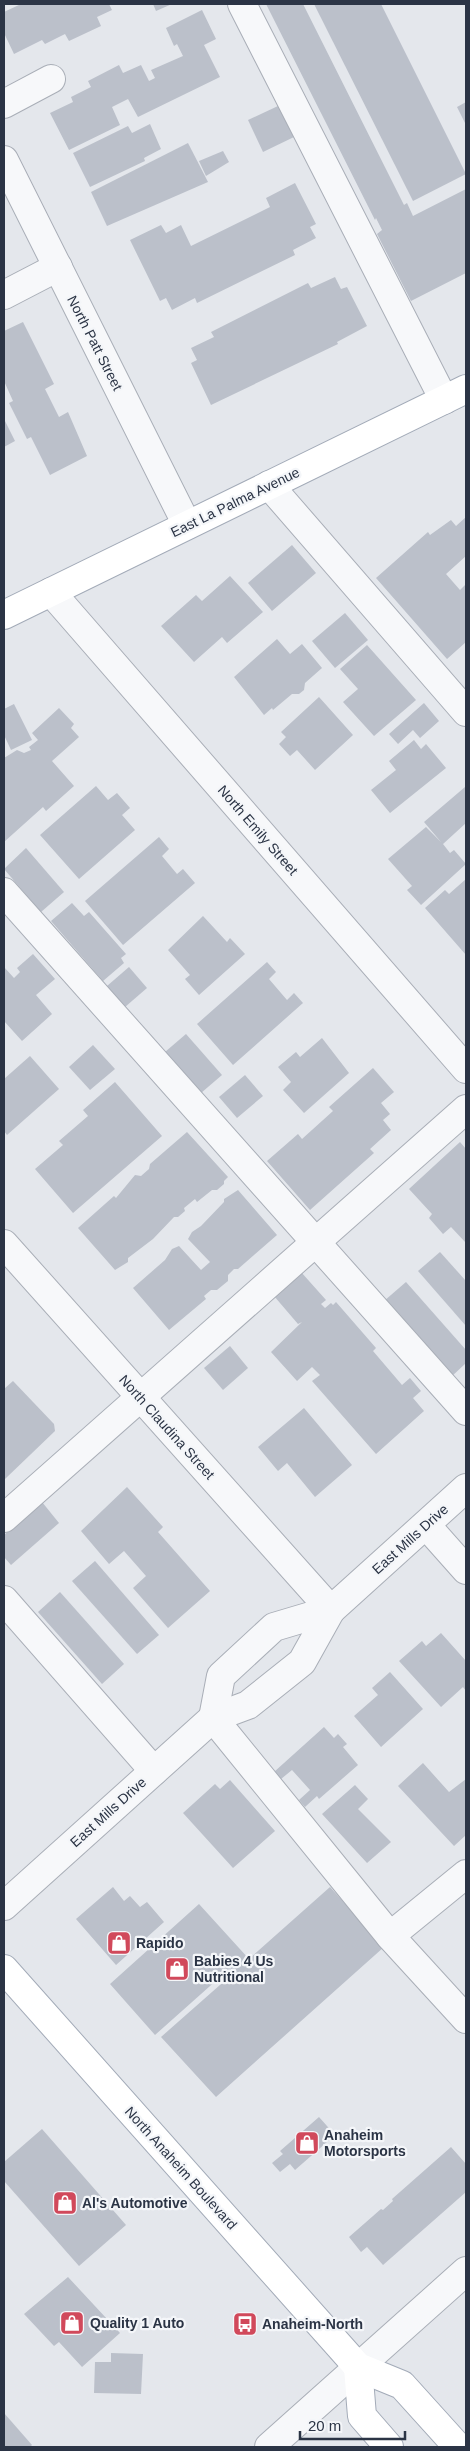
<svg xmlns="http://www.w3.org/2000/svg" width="470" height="2451" viewBox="0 0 470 2451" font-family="Helvetica,sans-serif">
  <rect width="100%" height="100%" fill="#e4e7ec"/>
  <g fill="#bbc0ca">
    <polygon points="21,4 109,4 112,10 97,17 101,26 69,41 65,34 45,44 42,40 14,54 4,33 4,12"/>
    <polygon points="153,4 172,4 156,11"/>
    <polygon points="266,4 303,4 404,205 407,203 413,216 466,189 466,273 411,301 377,234 382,230 376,218 375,220"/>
    <polygon points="314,4 381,4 466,174 413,201"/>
    <polygon points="202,10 216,39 204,45 220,77 138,117 128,99 112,107 120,125 69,150 50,113 73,102 71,97 91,87 88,81 119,65 123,73 141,65 149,81 155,78 151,70 183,56 177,44 174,46 166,28"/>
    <polygon points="466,102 466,125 457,107"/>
    <polygon points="278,106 294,137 263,152 248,120"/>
    <polygon points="150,124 161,149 144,158 145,161 90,187 73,153 128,126 132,133"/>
    <polygon points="188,143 208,182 107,226 91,192"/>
    <polygon points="223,151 229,162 206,176 199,161"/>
    <polygon points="295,183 316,224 310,227 316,238 293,250 295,255 197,303 195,298 172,310 166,298 160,301 130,240 161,225 166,233 181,225 191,246 270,207 266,198"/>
    <polygon points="335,277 341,289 347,287 367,326 337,342 338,344 211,405 191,363 197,360 191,348 214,337 211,332 308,283 311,288"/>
    <polygon points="23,322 54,384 45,389 59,417 68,412 87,456 50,475 31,437 27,439 9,403 13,401 4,381 4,331"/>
    <polygon points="4,419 15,441 4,447"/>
    <polygon points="466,517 466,556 446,574 460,590 466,584 466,642 447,659 376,578 428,532 430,535 451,520 456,526"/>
    <polygon points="292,545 316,573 272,611 248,583"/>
    <polygon points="230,576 263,612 227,643 222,637 194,662 161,626 196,595 202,601"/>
    <polygon points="345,613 368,640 335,668 312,641"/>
    <polygon points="277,639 290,654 302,644 322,668 305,683 304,690 299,694 292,694 273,710 272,708 264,715 234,677"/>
    <polygon points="367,645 416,700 374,736 343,702 358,689 340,669"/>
    <polygon points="319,697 353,735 315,770 297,750 290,756 279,744 286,737 281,732"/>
    <polygon points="424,703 439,721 420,738 413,730 398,744 389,734"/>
    <polygon points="14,704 32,740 11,750 4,735 4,709"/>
    <polygon points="59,708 74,724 71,728 79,737 52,761 74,786 46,811 43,807 4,842 4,758 17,750 24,753 31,750 29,747 38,740 32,733"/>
    <polygon points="414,740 421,749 426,744 446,768 390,813 371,790 396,770 389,761"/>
    <polygon points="96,786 108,800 117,793 130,808 122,815 135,830 79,879 40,835"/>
    <polygon points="465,787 466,823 443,844 450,853 454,850 466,864 421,905 407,890 412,886 388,859 426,827 441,842 424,822"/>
    <polygon points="159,837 169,849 162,856 177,874 183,869 195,883 123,945 85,901"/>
    <polygon points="26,848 64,892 41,912 4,869"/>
    <polygon points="466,879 466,955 425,908 445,890 449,894"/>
    <polygon points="72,903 84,916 89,912 126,954 121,958 124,963 103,981 51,921"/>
    <polygon points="203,916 227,942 230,938 245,954 199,995 185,979 190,975 168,950"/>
    <polygon points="33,954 55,979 36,995 52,1014 22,1041 4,1021 4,967 14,978 20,972 17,968"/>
    <polygon points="267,962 276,972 269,979 287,1000 294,993 303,1003 233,1065 197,1024"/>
    <polygon points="129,967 147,988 125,1007 107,986"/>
    <polygon points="186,1034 222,1075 201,1093 165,1052"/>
    <polygon points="322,1038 349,1073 304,1113 283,1090 291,1082 278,1067 296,1052 300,1057"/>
    <polygon points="93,1045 115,1069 90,1090 69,1067"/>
    <polygon points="30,1056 59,1089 7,1135 4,1131 4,1079"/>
    <polygon points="373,1068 394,1092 381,1103 390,1114 383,1120 391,1130 370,1149 374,1153 310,1210 267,1161 298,1134 302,1139 333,1111 329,1107"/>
    <polygon points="245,1075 263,1096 237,1118 219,1097"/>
    <polygon points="115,1082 162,1136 73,1213 35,1169 63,1145 59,1141 88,1116 83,1110"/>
    <polygon points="187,1132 228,1177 224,1181 224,1184 217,1190 212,1190 197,1202 195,1199 184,1208 185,1211 178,1217 174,1217 153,1239 128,1258 128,1262 115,1270 78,1228 114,1196 116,1198 135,1175 141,1176 149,1169 150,1164"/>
    <polygon points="460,1142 466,1149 466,1243 451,1227 443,1234 429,1218 432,1214 409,1189"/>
    <polygon points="238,1190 277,1235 238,1269 234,1269 228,1275 228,1281 217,1290 211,1290 204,1296 206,1299 169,1330 133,1288 165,1260 172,1249 179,1246 201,1270 210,1262 188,1239 192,1232 201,1226 224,1202 224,1199"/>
    <polygon points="440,1252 466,1281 466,1326 418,1271"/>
    <polygon points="301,1272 326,1300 321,1304 325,1308 331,1303 333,1305 336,1302 376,1348 373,1351 402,1385 410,1378 421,1391 413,1398 424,1411 376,1454 312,1381 320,1375 312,1367 297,1381 271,1352 302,1322 298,1324 274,1296"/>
    <polygon points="406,1282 466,1350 466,1363 451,1377 384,1301"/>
    <polygon points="230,1346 248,1368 223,1390 204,1368"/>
    <polygon points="13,1381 54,1424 55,1431 5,1479 4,1389"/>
    <polygon points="304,1408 352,1465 315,1497 287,1463 278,1471 258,1447"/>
    <polygon points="127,1487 163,1527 158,1532 210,1591 168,1628 133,1588 146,1576 124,1551 109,1564 81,1531"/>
    <polygon points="42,1502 59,1523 11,1565 4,1557 4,1535"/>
    <polygon points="95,1561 159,1635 137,1654 72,1581"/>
    <polygon points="60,1592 124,1664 102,1684 38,1612"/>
    <polygon points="441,1633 466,1661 466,1691 463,1687 441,1707 399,1661 422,1641 426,1646"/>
    <polygon points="390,1672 423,1709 381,1747 354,1716 378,1695 372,1688"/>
    <polygon points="324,1727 334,1738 338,1734 347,1744 343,1747 358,1765 319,1799 317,1796 305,1807 299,1800 310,1790 292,1770 281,1779 274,1772"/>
    <polygon points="423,1763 449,1792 466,1779 466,1835 454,1846 398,1786"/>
    <polygon points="230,1780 275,1831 233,1868 183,1813 215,1784 220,1789"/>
    <polygon points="355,1785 368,1799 358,1809 391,1842 367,1863 322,1814"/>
    <polygon points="113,1887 124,1901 130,1896 140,1907 147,1902 164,1922 116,1965 76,1919"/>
    <polygon points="330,1887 384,1947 216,2097 161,2037 229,1977 226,1973 237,1962 155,2035 110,1984 199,1904 249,1959"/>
    <polygon points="319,2117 335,2135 295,2170 290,2164 280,2172 272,2163 283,2154 280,2151"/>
    <polygon points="42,2129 126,2225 79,2266 4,2181 4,2162"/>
    <polygon points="451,2147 466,2164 466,2192 383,2265 367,2247 361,2252 349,2237 381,2209 383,2210 393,2201 392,2199"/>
    <polygon points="68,2277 120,2333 82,2367 59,2342 54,2346 24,2314"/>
    <polygon points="111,2353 143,2354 141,2394 94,2393 95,2362 111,2362"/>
    <polygon points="4,2413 32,2445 30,2447 4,2447"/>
  </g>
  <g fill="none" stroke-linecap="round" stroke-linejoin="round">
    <defs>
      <g id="minor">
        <polyline points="242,4 444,400"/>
        <polyline points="4,104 51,79"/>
        <polyline points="4,160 187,525"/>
        <polyline points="4,295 58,267"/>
        <polyline points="269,485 466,712"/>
        <polyline points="51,592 466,1069"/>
        <polyline points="4,892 466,1411"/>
        <polyline points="4,1244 331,1610"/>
        <polyline points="4,1518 466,1109"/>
        <polyline points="426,1525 466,1570"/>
        <polyline points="4,1600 154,1771"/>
        <polyline points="213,1718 390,1936 466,2019"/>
        <polyline points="213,1718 221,1676 274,1627 331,1610"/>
        <polyline points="4,1906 213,1718 248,1705 302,1662 331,1610 466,1488"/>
        <polyline points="390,1936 466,1874"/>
        <polyline points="269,2447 466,2271"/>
      </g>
      <g id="major">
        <polyline points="4,615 466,389"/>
        <polyline points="4,1969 358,2367 402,2385 458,2447"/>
        <polyline points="358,2367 362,2416 389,2447"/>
      </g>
    </defs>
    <use href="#minor" stroke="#a9aeb7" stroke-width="30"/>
    <use href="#major" stroke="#a3abb8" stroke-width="30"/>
    <use href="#minor" stroke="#f7f8fa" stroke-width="28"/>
    <use href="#major" stroke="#fff" stroke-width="28"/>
  </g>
  <defs>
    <symbol id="shop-square" viewBox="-11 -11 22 22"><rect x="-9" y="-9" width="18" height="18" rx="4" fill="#d1495b" stroke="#f4f6f9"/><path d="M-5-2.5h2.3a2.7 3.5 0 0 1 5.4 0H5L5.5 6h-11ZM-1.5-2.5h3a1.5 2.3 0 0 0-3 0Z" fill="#fff"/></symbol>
    <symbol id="bus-square" viewBox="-11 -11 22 22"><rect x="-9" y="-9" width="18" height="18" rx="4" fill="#d1495b" stroke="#f4f6f9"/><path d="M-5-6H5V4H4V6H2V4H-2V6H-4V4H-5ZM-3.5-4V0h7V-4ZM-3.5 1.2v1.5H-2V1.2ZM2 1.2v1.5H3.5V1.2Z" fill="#fff"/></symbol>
  </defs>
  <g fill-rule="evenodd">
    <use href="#shop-square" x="105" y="1929" width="28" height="28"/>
    <use href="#shop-square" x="163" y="1955" width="28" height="28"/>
    <use href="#shop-square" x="293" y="2129" width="28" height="28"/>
    <use href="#shop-square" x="51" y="2189" width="28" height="28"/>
    <use href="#shop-square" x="58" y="2309" width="28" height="28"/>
    <use href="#bus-square" x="231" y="2310" width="28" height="28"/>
  </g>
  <g text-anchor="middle" stroke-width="4.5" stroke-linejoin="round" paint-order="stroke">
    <g font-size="14" fill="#2b3445" stroke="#f4f6f9">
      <text transform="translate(95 343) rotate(63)" y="5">North Patt Street</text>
      <text transform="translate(235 502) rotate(-26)" y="5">East La Palma Avenue</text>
      <text transform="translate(258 830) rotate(49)" y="5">North Emily Street</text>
      <text transform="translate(167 1427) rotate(48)" y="5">North Claudina Street</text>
      <text transform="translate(410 1539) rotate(-42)" y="5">East Mills Drive</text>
      <text transform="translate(108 1812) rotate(-42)" y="5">East Mills Drive</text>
      <text transform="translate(181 2168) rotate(48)" y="5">North Anaheim Boulevard</text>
    </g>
    <g font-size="14" font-weight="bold" fill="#2b3445" stroke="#f4f6f9" text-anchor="start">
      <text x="136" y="1948">Rapido</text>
      <text x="194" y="1966">Babies 4 Us<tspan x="194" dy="16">Nutritional</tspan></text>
      <text x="324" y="2140">Anaheim<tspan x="324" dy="16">Motorsports</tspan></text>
      <text x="82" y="2208">Al's Automotive</text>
      <text x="90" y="2328">Quality 1 Auto</text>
      <text x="262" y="2329">Anaheim-North</text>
    </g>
  </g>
  <rect width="470" height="2451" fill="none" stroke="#2b3445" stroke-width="10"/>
  <path d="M300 2431v8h105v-8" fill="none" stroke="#2b3445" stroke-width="2.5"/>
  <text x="308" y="2431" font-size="15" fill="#2b3445" stroke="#f4f6f9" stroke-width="4" paint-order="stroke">20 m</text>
</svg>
